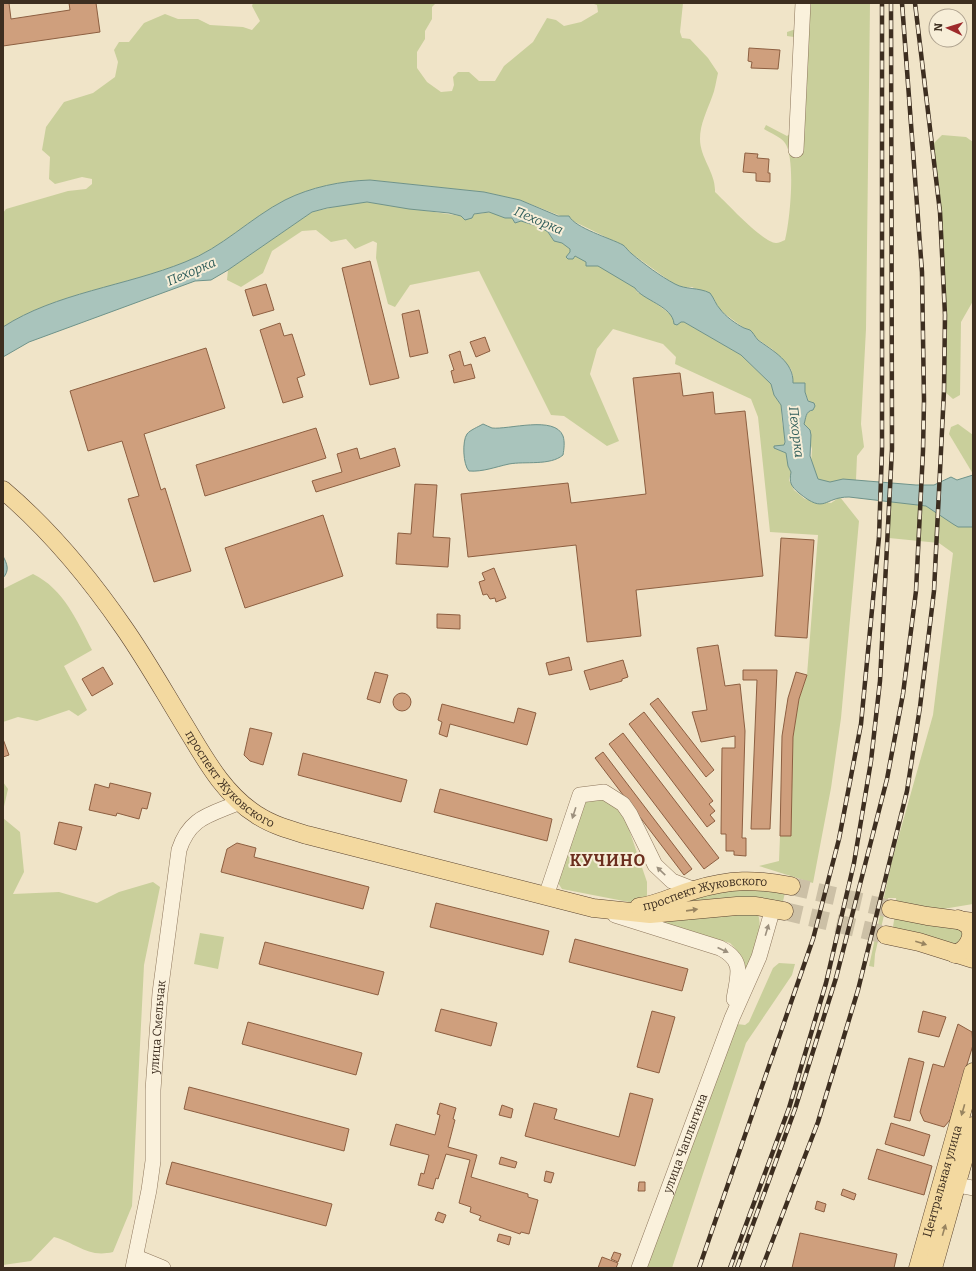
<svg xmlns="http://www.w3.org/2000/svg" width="976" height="1271" viewBox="0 0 976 1271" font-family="Bitter,serif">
  <rect width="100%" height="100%" fill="#f0e4c8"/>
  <g fill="#c9cf9b">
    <path d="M253,3h183l-4,4v12l-7,12v8l-8,13v16l10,14 14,10 11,-1 2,-6 -1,-8 5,-5h11l10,9h16l9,-15 29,-24 14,-24 9,2 8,6 17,-4 17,-10 -1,-7 -6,-2h92l-3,29 2,6 8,1 18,19 10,15c-2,8 -3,17 -6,24 -5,14 -12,27 -12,42 0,19 16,34 15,53 12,11 47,50 61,51 3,0 6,-2 9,-3 5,-19 11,-81 0,-97 -4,-6 -15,-10 -21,-14l2,-4 21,11 4,-3 3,-96 -7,-1v-4l9,-3 1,-26h73l-4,326 -5,95 3,23 -7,9 -1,24c-12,0 -29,5 -38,-1l-7,-16 1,-14 -8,-25 1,-7 9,-14 -5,-1 -4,-10 -13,-9 1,-7 -2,-7 -8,-9 -11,-11 -16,-11 -6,-8 -6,-2 -19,-14 -6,-5 -5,-10 -22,-12 -9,1 -9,-4 -43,-31 -7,-7 -53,-26 -51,-20 -36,-8 -114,-12c-29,1 -59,7 -85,20 -35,18 -63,48 -100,62 -59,24 -130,31 -182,65v-114l3,-4 62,-18 18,-2 6,-5v-5l-10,-2 -27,7 -6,-5 1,-22 -8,-7 4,-23 18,-25 29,-9 22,-16 3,-15 -4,-12 5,-8h10l15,-19 21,-9 13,5h20l12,6 33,2 9,3 8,-9 -8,-15z"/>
    <path d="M942,135l24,2 7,5v159l-12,21 -1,73 -7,4 -9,-8c1,-60 1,-119 -4,-178 -2,-24 -6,-47 -6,-70z"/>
    <path d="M367,202l94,14 31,-4 10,5 10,1 3,5 6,-2 19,6 8,5 6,9 8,2 8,6v3c8,7 19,10 29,14 12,5 24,15 36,22l2,4 9,4 24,18 4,5 10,3 57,33 30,29 3,11 7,10 1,17 3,14 -1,10 -7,3 9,4 2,13 3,6 -2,8 5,10 11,9 26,4 9,-6 19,24 -18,197 -10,70 -18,95 -54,-17 20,-5 1,-25h11l2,-99 6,-38 8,-24 11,-140 -48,-3 -12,-115 -7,-18 -76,-35 1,-7 -13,-13 -50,-15 -16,20 -7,25 29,67 -12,5 -43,-30 -13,-1 -72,-144 -69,14 -15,22 -7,-3 -12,-46 1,-15 -4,-2 -18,8 -9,-10 -15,3 -15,-12 -14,1 -30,20 -9,22 -22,14 -14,-7 1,-10 84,-58 39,-9z"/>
    <polygon points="958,424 973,435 973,474 949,434 951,427"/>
    <polygon points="890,501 926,506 958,527 973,527 973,904 937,910 897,905 896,898 888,898 875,954 874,967 869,966 892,860 933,715 953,553 939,543 889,538"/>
    <path d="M33,574c31,15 44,47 59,76l-28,16 23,44 -9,6 -9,-6 -32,11 -19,-4 -15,5v-133z"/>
    <polygon points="3,782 8,789 3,811"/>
    <polygon points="593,794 623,812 647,882 647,898 634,903 562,889 558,883 580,805"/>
    <path d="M3,818l17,14 4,40 -11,22 46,-2 38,11 22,-11 34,-10 7,5 -16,78 -12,241 -19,46c-26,6 -36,-9 -59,-15l-23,24 -28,4z"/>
    <polygon points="786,888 782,906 676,901 714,891"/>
    <path d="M757,912c10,19 -11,64 -18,84 2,-22 9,-37 -9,-53l-88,-24z"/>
    <polygon points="895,915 959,927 967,936 955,946 892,932"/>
    <polygon points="200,933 224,937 218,969 194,964"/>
    <polygon points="779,963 795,964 792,975 746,1043 672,1268 645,1268 737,1024 745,1025 749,1022 773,968"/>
  </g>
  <g fill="#a9c4bc" stroke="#6f938a">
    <path d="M370,180l114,12 36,8 38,16h11c6,12 41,22 54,29 3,2 5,6 9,9 12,10 28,22 43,30 11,6 23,3 35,9 4,5 6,12 10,16 5,7 16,15 24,19 2,1 4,1 6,2 3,2 5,7 8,10 15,11 36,22 35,43h12v9l3,9 6,2 1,3 -2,4c-8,1 -7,9 -9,14l6,6 1,5 -1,21 8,23 12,3 13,-3 73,6h18l17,-8 6,3 16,-5v52h-15l-5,-3 -27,-18 -77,-9c-26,0 -23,18 -50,-4 -8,-7 -10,-10 -8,-21l-3,-6 -2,-13 -12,-5v-2l10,-1 1,-3 -4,-37 -7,-10 -3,-11 -30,-29 -57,-33h-3l-4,3 -3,-1c-1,-18 -32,-24 -39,-36l-37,-22h-12v-4l-11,-6 -2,3h-5l-2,-2 4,-5v-3l-8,-6 -8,-2 -6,-9 -8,-5 -19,-6 -6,2 -3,-5h-7l-16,-6 -15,2 -2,4 -7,2 -4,-4 -12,-3 -40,-4 -42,-7 -40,6 -15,4 -84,58 -17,10 -16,1 -166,61 -26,15v-30c52,-34 123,-41 182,-65 37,-14 65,-44 100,-62 26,-13 56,-19 85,-20z"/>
    <path d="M483,424c3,1 6,3 9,4 16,2 63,-13 71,8 2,6 1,13 0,19 -13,11 -38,6 -54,9 -14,3 -26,8 -40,7 -6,-6 -7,-30 -2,-37 3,-4 11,-7 16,-10z"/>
    <path d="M3,556c4,8 7,14 0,22z"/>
  </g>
  <g fill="#cf9f7d" stroke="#8d5f41">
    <polygon points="3,3 9,3 11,19 70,10 69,3 96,3 100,32 3,46"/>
    <polygon points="749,48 780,50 778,69 751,68 752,62 748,61"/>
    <polygon points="745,153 758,154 757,158 769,159 768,173 770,173 770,182 756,181 756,173 743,172"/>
    <polygon points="370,261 399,378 370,385 342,268"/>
    <polygon points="266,284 274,310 253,316 245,290"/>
    <polygon points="419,310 428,353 410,357 402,314"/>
    <polygon points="280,323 284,336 292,334 305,375 297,378 303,397 283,403 260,330"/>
    <polygon points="485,337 490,351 476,357 470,342"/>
    <polygon points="206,348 225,408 144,434 161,490 165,488 191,571 154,582 128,499 139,496 122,441 88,451 70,391"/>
    <polygon points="460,351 464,366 471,364 475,378 454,383 451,371 454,370 449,355"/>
    <polygon points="680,373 683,396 713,392 715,414 745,411 763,576 636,590 641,636 587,642 576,545 468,557 461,494 568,483 571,503 646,494 633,378"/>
    <polygon points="316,428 326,458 205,496 196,465"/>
    <polygon points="357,448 360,459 395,448 400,466 316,492 312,481 342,472 337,454"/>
    <polygon points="415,484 437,485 433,537 450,538 448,567 396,564 398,533 411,534"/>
    <polygon points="323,515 343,576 245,608 225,548"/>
    <polygon points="781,538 814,540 807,638 775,636"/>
    <polygon points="494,568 506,598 496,602 495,598 490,599 487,594 483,595 479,582 485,580 482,573"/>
    <polygon points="437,614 460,615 460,629 437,628"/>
    <polygon points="718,645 725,686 740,684 745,731 742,838 746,838 746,856 734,855 734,851 726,851 726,834 721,834 722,748 735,748 735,736 701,742 692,712 707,710 697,648"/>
    <polygon points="569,657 572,670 549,675 546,663"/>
    <polygon points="623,660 628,677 622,679 622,681 590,690 584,671"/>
    <polygon points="103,667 113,684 92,696 82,679"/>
    <polygon points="743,670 777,670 770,829 751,829 757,680 743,680"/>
    <polygon points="375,672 388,675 380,703 367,699"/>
    <polygon points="796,672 807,675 799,699 793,737 791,836 780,836 782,736 788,698"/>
    <circle cx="402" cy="702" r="9"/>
    <polygon points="658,698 714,770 706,777 650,704"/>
    <polygon points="442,704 514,723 518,708 536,713 527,745 450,724 447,737 439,734 442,722 438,720"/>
    <polygon points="644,712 713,801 709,804 715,811 710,815 715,821 707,827 629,724"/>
    <polygon points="250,728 272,733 263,765 250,761 244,755"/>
    <polygon points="623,733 719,858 704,869 609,744"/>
    <polygon points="3,739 9,755 3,757"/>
    <polygon points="603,752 692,869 684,875 595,758"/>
    <polygon points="303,753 407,780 401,802 298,775"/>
    <polygon points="110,783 151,793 147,809 142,808 139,819 117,813 116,816 89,810 95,784 109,788"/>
    <polygon points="440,789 552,819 547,841 434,812"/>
    <polygon points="59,822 82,827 76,850 54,844"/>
    <polygon points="237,843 256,848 254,857 369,887 363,909 221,872 227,849"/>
    <polygon points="436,903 549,931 543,955 430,927"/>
    <polygon points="575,939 688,969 682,991 569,962"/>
    <polygon points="265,942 384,972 378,995 259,964"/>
    <polygon points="441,1009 497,1023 491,1046 435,1031"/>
    <polygon points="652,1011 675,1017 659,1073 637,1067"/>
    <polygon points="923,1011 946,1017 939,1037 918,1032"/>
    <polygon points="248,1022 362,1053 356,1075 242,1044"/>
    <polygon points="958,1024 972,1032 973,1045 950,1120 944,1127 924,1121 920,1112 933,1064 944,1067"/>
    <polygon points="909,1058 924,1062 910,1121 894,1117"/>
    <polygon points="189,1087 349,1129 344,1151 184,1109"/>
    <polygon points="630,1093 653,1099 635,1166 525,1136 534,1103 557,1109 554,1119 619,1137"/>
    <polygon points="440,1103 456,1108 453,1119 455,1120 448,1147 477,1155 471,1177 528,1194 528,1197 538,1200 529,1234 521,1232 520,1234 479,1220 481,1216 470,1212 471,1207 459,1203 470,1160 446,1154 438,1179 436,1178 433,1189 418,1185 421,1173 424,1174 429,1155 390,1145 396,1124 435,1135 440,1115 437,1114"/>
    <polygon points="502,1105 513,1109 511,1118 499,1115"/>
    <polygon points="891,1123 930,1135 924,1156 885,1144"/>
    <polygon points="877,1149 932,1166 924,1195 868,1179"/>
    <polygon points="501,1157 517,1162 515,1168 499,1164"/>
    <polygon points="172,1162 332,1204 326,1226 166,1184"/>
    <polygon points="546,1171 554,1173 551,1183 544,1181"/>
    <polygon points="639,1182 645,1182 645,1191 638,1191"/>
    <polygon points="843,1189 856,1194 854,1200 841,1195"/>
    <polygon points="817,1201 826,1204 824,1212 815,1209"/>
    <polygon points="438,1212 446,1215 443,1223 435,1220"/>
    <polygon points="800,1233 897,1254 894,1268 792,1268"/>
    <polygon points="499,1234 511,1237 509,1245 497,1241"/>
    <polygon points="614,1252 621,1254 618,1262 611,1259"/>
    <polygon points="602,1257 618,1263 616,1268 598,1268"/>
  </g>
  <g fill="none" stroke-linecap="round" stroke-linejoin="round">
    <g stroke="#ccc0a6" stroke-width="18" stroke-dasharray="18 9" stroke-linecap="butt">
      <polyline points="791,886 891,909"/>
      <polyline points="784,911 886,935"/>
    </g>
    <defs>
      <g id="minor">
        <polyline points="796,150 803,3"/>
        <polyline points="546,896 580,795 604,792 623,804 630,814 655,865 672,881 695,890"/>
        <path d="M615,915l105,33c25,13 18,26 14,51"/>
        <polyline points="957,1185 973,1188"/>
        <polyline points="136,1257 163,1268"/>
        <path id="s1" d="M133,1268l16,-78 4,-29v-71l7,-97 19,-143c11,-34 32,-35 61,-48"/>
        <path id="s2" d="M639,1268l93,-250 27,-61 14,-49"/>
      </g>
      <g id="major">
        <path id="s3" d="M3,490c47,40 86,87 121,138 21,30 39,62 58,93 21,34 40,72 75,94 15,10 33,15 50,20l286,73 57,6 87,-8h19l28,5"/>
        <path id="s4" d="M639,907c19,-2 37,-12 55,-17 36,-11 61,-11 97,-4"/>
        <polyline points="891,909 927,916 973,922"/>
        <polyline points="886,935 919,942 973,959"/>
        <path d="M955,954c10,-3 21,-16 14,-28 -3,-3 -8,-5 -11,-7"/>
        <path id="s5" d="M918,1268l55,-196"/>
        <polyline points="933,1268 973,1126"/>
      </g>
    </defs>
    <use href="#minor" stroke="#8d765c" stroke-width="16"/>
    <use href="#major" stroke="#5b4430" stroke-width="19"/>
    <use href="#minor" stroke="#faf1dc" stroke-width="15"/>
    <use href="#major" stroke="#f3d9a0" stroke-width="18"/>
    <defs>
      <g id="rail">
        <polyline points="699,1268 813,939 839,839 861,724 879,537 882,449 882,3"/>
        <polyline points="730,1268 789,1108 826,983 854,863 871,761 880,681 892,449 891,3"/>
        <polyline points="737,1268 795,1109 836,978 887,779 903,694 916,591 923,451 924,401 922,272 902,3"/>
        <polyline points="762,1268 818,1122 858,990 907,791 920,707 934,591 944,391 945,315 940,212 915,3"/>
      </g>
    </defs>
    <use href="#rail" stroke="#3d2e20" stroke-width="4.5"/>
    <use href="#rail" stroke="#f7eed8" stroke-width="3" stroke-dasharray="9" stroke-linecap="butt"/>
  </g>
  <defs><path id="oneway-solid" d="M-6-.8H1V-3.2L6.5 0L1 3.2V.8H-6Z"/></defs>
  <g fill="#9c907e">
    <use href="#oneway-solid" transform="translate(574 813) rotate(108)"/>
    <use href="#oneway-solid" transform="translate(661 871) rotate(-136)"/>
    <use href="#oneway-solid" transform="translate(767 930) rotate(-73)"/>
    <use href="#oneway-solid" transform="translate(723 950) rotate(25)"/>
  </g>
  <g fill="#988460">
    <use href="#oneway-solid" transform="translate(692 910) rotate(-8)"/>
    <use href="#oneway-solid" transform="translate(921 943) rotate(17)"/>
    <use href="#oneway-solid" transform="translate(963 1110) rotate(106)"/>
    <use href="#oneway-solid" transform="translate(944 1230) rotate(-74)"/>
  </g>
  <g text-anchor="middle" stroke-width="4" stroke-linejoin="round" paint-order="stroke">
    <g font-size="12" fill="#3d2e20" stroke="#f7eed8">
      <text dy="4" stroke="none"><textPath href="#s3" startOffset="370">проспект Жуковского</textPath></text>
      <text dy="4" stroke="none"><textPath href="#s4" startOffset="68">проспект Жуковского</textPath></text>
      <text dy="4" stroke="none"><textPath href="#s1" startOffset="243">улица Смельчак</textPath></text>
      <text dy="4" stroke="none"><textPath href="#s2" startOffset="133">улица Чаплыгина</textPath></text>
      <text dy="4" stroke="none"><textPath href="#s5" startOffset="90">Центральная улица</textPath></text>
    </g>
    <g font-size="13" font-style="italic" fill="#2f5d5a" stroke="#f7eed8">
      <text transform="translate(539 220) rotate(23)" y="5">Пехорка</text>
      <text transform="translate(191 271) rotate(-23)" y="5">Пехорка</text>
      <text transform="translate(797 432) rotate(83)" y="5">Пехорка</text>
    </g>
    <g font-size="16" font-weight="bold" letter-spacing="1" fill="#6b2e1e" stroke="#f7eed8">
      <text x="608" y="866">КУЧИНО</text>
    </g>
  </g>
  <rect width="976" height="1271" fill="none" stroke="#3d2e20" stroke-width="8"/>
  <g transform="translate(948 28) rotate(274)"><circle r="19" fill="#f7eed8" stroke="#ada18e"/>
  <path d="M0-3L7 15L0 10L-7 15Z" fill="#9e2a2b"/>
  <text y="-6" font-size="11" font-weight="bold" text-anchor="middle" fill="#3d2e20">N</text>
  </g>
</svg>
